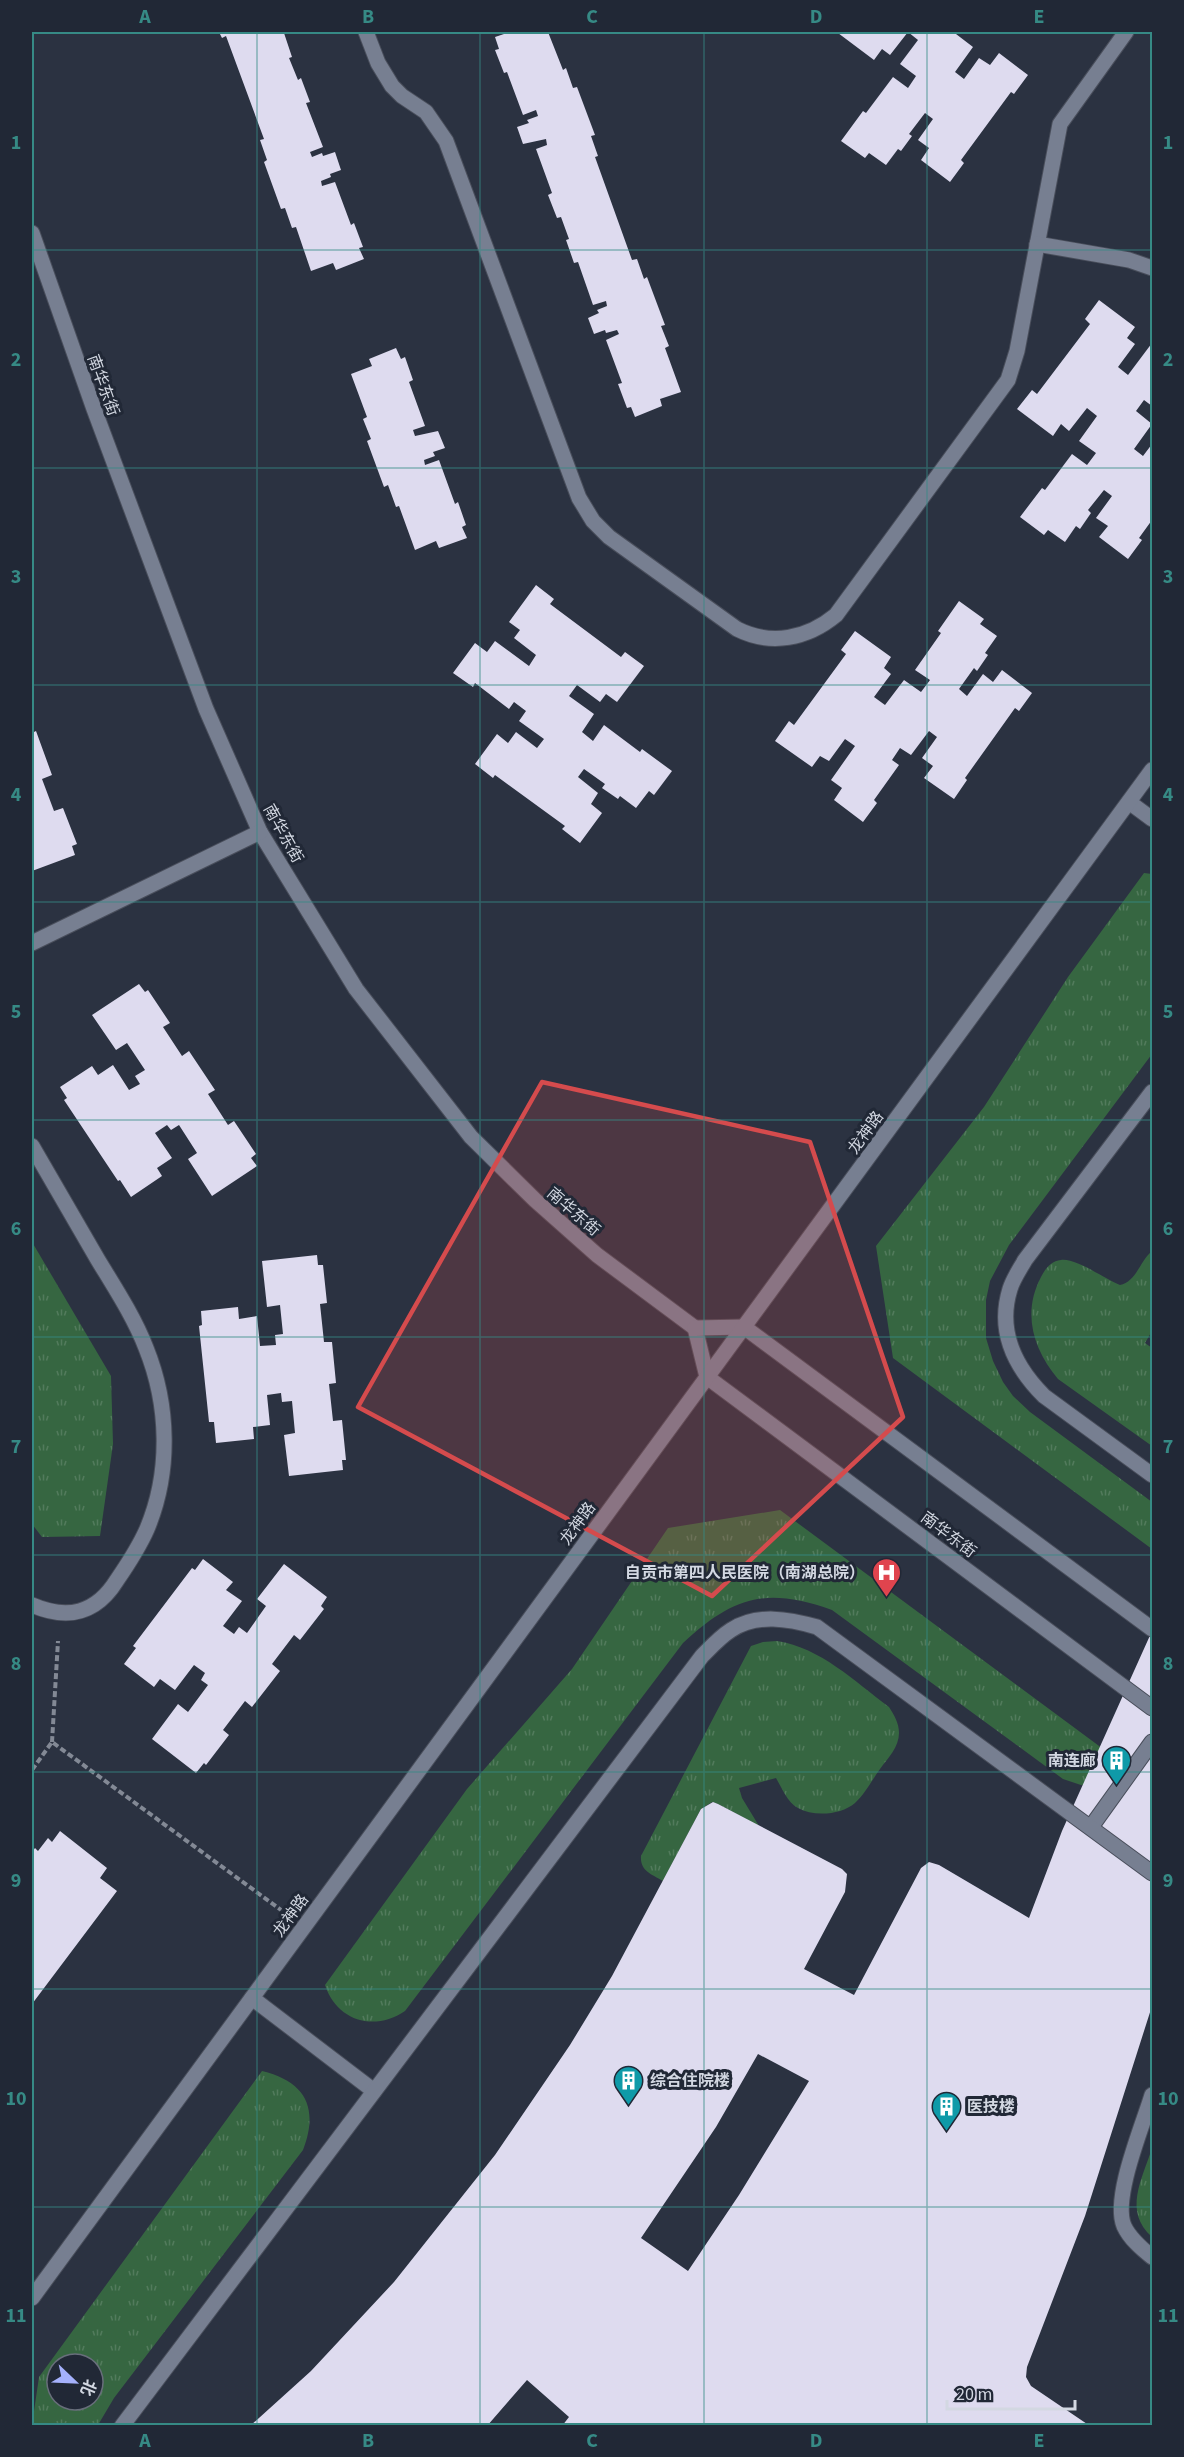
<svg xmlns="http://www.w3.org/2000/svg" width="1184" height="2457" viewBox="0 0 1184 2457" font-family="'Source Sans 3','Noto Sans SC',sans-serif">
  <defs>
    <pattern id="grass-tufts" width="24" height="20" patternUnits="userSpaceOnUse" patternTransform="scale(1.5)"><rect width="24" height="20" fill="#366641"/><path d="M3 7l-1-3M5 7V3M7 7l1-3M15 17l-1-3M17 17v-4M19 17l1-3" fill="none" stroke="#527b5c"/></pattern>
  </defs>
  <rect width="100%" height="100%" fill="#2b3241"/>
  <g fill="url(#grass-tufts)" fill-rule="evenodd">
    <polygon points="1144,873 1152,874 1152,1054 1009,1245 990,1281 986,1300 986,1338 993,1361 1003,1382 1013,1396 1030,1412 1152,1502 1152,1549 893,1358 876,1246 984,1107 1068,977"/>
    <polygon points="32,1242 111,1376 113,1444 100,1536 42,1537 32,1524"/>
    <path d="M1152,1251v80l-7,12 7,5v98l-94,-67c-25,-30 -36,-66 -17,-102 4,-8 10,-16 20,-17 15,-2 44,19 59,25 16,-3 20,-24 32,-34z"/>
    <path d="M780,1510l338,250 -26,24 -11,1 -18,-6 -231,-169c-66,-23 -98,-14 -149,33l-278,368c-31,21 -68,10 -80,-26l142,-196 105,-120 96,-141z"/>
    <path d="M777,1641c44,7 77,40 112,66 5,8 10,16 10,26 0,14 -11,25 -19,36 -8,11 -15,25 -25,34 -14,12 -41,14 -57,5 -11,-6 -16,-20 -22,-30l-37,10 3,10 17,28 -41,-22 -6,-2 -11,7 -38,72c-12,-7 -23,-10 -22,-25l110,-210 12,-4z"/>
    <path d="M262,2071c44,11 57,37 41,79l-189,248 -16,27h-66l7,-48zM57,2364h36v36h-36z"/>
    <path d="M1152,2148v89c-29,-26 -10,-57 0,-89z"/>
  </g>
  <g fill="#dedbef" fill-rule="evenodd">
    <polygon points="219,32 284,33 292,57 289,58 298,80 301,78 310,102 306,103 323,147 310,152 312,157 322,153 323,156 335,152 341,170 330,174 331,177 321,181 322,186 335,182 351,225 354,223 363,247 359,248 364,259 336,270 333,263 311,271 296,227 292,228 285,208 281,209 264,162 267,160 260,140 264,139 226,36 222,38"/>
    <polygon points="510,32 523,32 524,34 531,32 548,32 563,70 566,68 573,88 577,87 595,135 591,136 598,156 595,157 632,260 637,259 644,279 647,277 665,325 661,326 669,346 665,348 681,392 660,399 662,406 635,417 631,407 627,408 618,384 622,383 606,340 619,334 617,330 606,333 605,330 594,334 588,318 599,313 597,310 607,306 606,301 593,305 578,262 574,263 566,240 569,239 561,217 557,218 548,195 552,193 536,149 547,145 546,139 523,144 517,127 529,123 527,120 538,116 536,110 523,115 507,72 504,73 495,50 499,49 495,37"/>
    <polygon points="840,32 958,32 956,34 973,47 955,72 964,79 979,58 990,65 999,53 1028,75 1014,94 1011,92 961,160 964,163 950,182 921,160 929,148 918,140 933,119 925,113 909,134 912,136 901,151 898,149 886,165 869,153 865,158 841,141 863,111 866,113 893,77 908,88 916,76 900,64 918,40 908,32 890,55 882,49 874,60 838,33"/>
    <polygon points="1099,300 1135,327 1127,338 1135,344 1118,367 1128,375 1152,343 1152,406 1144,400 1136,411 1152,424 1134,449 1143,456 1152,444 1152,520 1139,538 1142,540 1128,559 1099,537 1108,526 1096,518 1112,496 1104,490 1088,510 1091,513 1080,529 1076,526 1065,542 1048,530 1044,535 1020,517 1042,488 1045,490 1072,454 1087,465 1096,453 1079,441 1097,416 1087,408 1069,431 1061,424 1053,436 1017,409 1032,390 1037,394 1090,324 1085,319"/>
    <polygon points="396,348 401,359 405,357 413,380 409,382 425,426 413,430 415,436 438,431 445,448 433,452 435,456 424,460 425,465 439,460 455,504 458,502 466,525 462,527 467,538 439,548 436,541 415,550 399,506 396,507 388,485 384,487 367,441 371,439 363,419 367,417 351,374 372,366 369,359"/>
    <polygon points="536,585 554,599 550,604 621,657 625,652 644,666 617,702 606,694 600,702 577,685 569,696 594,714 582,732 593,741 604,725 640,752 642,749 672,771 654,795 649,791 636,808 620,796 618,799 602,788 605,784 584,769 578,777 598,793 591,804 602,813 580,843 562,829 565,826 495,775 493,778 475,764 497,734 508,743 516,732 537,748 544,739 519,721 526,711 514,702 509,709 475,683 473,687 453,673 475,643 487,652 495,641 529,666 536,655 514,638 520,630 509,622"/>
    <polygon points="959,601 984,619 980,624 997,636 985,653 988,655 977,671 974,668 959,689 967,696 983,674 993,682 1002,670 1032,693 1019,711 1015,708 965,778 967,780 954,799 924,778 933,766 922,758 937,737 929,731 911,755 900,748 892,760 899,765 874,800 877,803 863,822 834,800 842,788 831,780 855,746 845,739 829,761 820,756 812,767 775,741 789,721 794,725 846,654 841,650 855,631 891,657 884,668 891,674 874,697 885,705 904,680 921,692 930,680 915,670 941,633 938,631"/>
    <polygon points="36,731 52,775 42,779 54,811 63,808 77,844 72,846 75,855 32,871 32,733"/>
    <polygon points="139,984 145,992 148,990 170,1023 163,1027 182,1056 189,1051 215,1090 208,1094 228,1125 234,1121 256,1154 251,1158 257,1166 212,1196 188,1159 197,1153 179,1125 171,1130 167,1125 155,1133 172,1158 157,1168 162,1176 131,1197 120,1180 118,1181 64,1100 67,1098 60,1087 92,1066 98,1075 113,1065 129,1090 140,1084 135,1076 145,1070 127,1043 116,1050 92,1015"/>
    <polygon points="317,1255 318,1265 323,1265 327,1303 320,1304 324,1342 332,1342 336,1383 329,1384 333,1421 342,1420 346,1460 342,1460 343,1470 289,1476 284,1435 295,1433 292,1401 282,1402 281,1393 267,1395 270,1425 253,1427 254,1439 216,1443 214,1422 209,1422 199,1326 202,1325 201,1311 238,1307 239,1319 257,1316 260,1346 276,1345 275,1335 283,1334 280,1305 267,1307 262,1261"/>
    <polygon points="203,1559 233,1582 226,1590 242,1601 223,1626 234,1634 239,1627 247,1633 266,1606 257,1599 284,1564 327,1597 321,1606 324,1609 300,1640 294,1635 272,1664 280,1671 252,1707 245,1701 223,1730 229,1735 206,1765 204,1763 196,1773 152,1739 178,1704 188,1712 208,1685 201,1680 205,1673 194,1665 175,1690 160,1679 154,1687 124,1664 136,1648 133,1646 192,1568 195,1570"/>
    <path d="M1152,1631v375l-67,210 -58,151 -1,10 5,9 59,40h-528l7,-9 -42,-37 -40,46h-237l61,-55 83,-89 101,-127 75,-110 42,-69 89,-167 12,-7 5,2 124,65 5,5 -2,18 -41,77 50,26 67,-127 8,-6 10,3 90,53 33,-87zM758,2054l51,27 -70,114 -51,76 -47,-33 75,-111z"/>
    <polygon points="60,1831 107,1868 100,1878 117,1891 32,2004 32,1852 35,1848 38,1851 48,1838 52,1842"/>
  </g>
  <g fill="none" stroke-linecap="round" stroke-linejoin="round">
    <defs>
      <g id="minor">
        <path d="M366,32l12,31 14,23 10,10 24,16 20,29 133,357 14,23 16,16 128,92c34,17 70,10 99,-14l172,-235 9,-29 43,-227 66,-92"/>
        <polyline points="32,233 94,409 206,709 260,832 356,989 471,1137 535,1200 597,1255 695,1328"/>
        <polyline points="1037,244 1129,260 1152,268"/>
        <polyline points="1129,802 1152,819"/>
        <polyline points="32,943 260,832"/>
        <path d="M1152,1092l-127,168c-5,9 -12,19 -15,29 -13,42 5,78 34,107l108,79"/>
        <path d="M32,1146c22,38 44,76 66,114 17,28 36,57 48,88 23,57 25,124 1,181 -8,18 -19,35 -30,51 -21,34 -50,40 -85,25"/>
        <polyline points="1152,1629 744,1327 695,1328 707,1377 1152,1708"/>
        <polyline points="1091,1827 1152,1742"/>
        <polyline points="252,1998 374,2091"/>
        <path d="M1152,2095c-9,30 -40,103 -28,131 6,13 18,23 28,31"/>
        <polyline points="32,2298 1152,770"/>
        <path d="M122,2426l580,-770c9,-9 18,-19 29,-26 26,-17 58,-11 86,-3l335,246"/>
      </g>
    </defs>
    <use href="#minor" stroke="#494e5b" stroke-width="17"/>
    <g stroke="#838995" stroke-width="4" stroke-dasharray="6 3" stroke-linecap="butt">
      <polyline points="52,1742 58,1641"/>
      <polyline points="32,1770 52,1742 281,1910"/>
    </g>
    <use href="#minor" stroke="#777f91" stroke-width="15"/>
  </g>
  <path fill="#d54b4d" fill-opacity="0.2" stroke="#d54b4d" stroke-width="4.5" stroke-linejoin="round" d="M542,1082l268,60 93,275 -191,179 -354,-189z"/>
  <path fill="none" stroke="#368a85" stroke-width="1.5" stroke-opacity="0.55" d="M257,32v2394M480,32v2394M704,32v2394M927,32v2394M32,250h1120M32,468h1120M32,685h1120M32,902h1120M32,1120h1120M32,1337h1120M32,1555h1120M32,1772h1120M32,1989h1120M32,2207h1120"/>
  <defs>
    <symbol id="hospital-pin" viewBox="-11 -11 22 30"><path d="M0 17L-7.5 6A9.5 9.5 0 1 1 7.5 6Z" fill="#e0444e" stroke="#212836"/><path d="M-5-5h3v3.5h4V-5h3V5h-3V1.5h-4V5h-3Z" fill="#fff"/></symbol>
    <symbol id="building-pin" viewBox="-11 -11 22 30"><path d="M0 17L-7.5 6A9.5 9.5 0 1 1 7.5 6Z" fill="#0f9aa8" stroke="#212836"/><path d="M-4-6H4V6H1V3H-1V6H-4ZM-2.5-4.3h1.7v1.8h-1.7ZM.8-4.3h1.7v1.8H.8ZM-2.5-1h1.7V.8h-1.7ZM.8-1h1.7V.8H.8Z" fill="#fff"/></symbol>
  </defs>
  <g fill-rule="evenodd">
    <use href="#hospital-pin" x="870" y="1556" width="33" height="45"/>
    <use href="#building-pin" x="1100" y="1744" width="33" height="45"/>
    <use href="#building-pin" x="612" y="2064" width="33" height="45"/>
    <use href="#building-pin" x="930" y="2090" width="33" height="45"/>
  </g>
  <g text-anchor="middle" stroke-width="6" stroke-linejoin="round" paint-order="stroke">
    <g font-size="16" fill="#d3d8e2" stroke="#212836">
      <text transform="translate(104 385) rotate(70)" y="6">南华东街</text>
      <text transform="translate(284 833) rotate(61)" y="6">南华东街</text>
      <text transform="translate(865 1132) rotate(-54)" y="6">龙神路</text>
      <text transform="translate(574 1211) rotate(41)" y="6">南华东街</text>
      <text transform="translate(577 1523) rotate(-54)" y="6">龙神路</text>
      <text transform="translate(949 1534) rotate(37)" y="6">南华东街</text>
      <text transform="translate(290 1915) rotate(-54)" y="6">龙神路</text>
    </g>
    <g font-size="16" font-weight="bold" fill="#d3d8e2" stroke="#212836" text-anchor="end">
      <text x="865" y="1578">自贡市第四人民医院（南湖总院）</text>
      <text x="1096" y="1766">南连廊</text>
      <text x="650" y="2086" text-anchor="start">综合住院楼</text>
      <text x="967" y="2112" text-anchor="start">医技楼</text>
    </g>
  </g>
  <rect width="1184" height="2457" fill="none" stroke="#212836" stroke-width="66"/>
  <g transform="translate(75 2382) rotate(113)"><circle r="28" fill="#212836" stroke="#686e7b" stroke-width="1.5"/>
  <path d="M0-4.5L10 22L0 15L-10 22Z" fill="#a5b1fc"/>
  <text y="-9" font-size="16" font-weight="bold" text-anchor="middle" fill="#d3d8e2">北</text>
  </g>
  <path d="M947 2400v9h128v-9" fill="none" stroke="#d3d8e2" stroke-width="3"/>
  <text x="956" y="2400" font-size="18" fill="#d3d8e2" stroke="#212836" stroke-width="4.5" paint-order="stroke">20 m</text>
  <rect x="33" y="33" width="1118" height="2391" fill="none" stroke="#368a85" stroke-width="2"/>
  <g font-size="20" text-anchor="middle" font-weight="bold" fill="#368a85">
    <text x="145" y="23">A</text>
    <text x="368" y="23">B</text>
    <text x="592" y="23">C</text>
    <text x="816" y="23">D</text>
    <text x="1039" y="23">E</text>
    <text x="16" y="149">1</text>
    <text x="1168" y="149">1</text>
    <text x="16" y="366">2</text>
    <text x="1168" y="366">2</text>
    <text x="16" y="583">3</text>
    <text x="1168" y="583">3</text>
    <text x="16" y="801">4</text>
    <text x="1168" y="801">4</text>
    <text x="16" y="1018">5</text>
    <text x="1168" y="1018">5</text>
    <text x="16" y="1235">6</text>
    <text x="1168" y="1235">6</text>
    <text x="16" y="1453">7</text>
    <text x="1168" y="1453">7</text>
    <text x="16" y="1670">8</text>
    <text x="1168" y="1670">8</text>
    <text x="16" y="1887">9</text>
    <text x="1168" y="1887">9</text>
    <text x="16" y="2105">10</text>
    <text x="1168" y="2105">10</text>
    <text x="16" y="2322">11</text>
    <text x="1168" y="2322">11</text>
    <text x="145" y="2447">A</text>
    <text x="368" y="2447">B</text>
    <text x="592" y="2447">C</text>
    <text x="816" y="2447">D</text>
    <text x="1039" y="2447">E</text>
  </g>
</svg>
